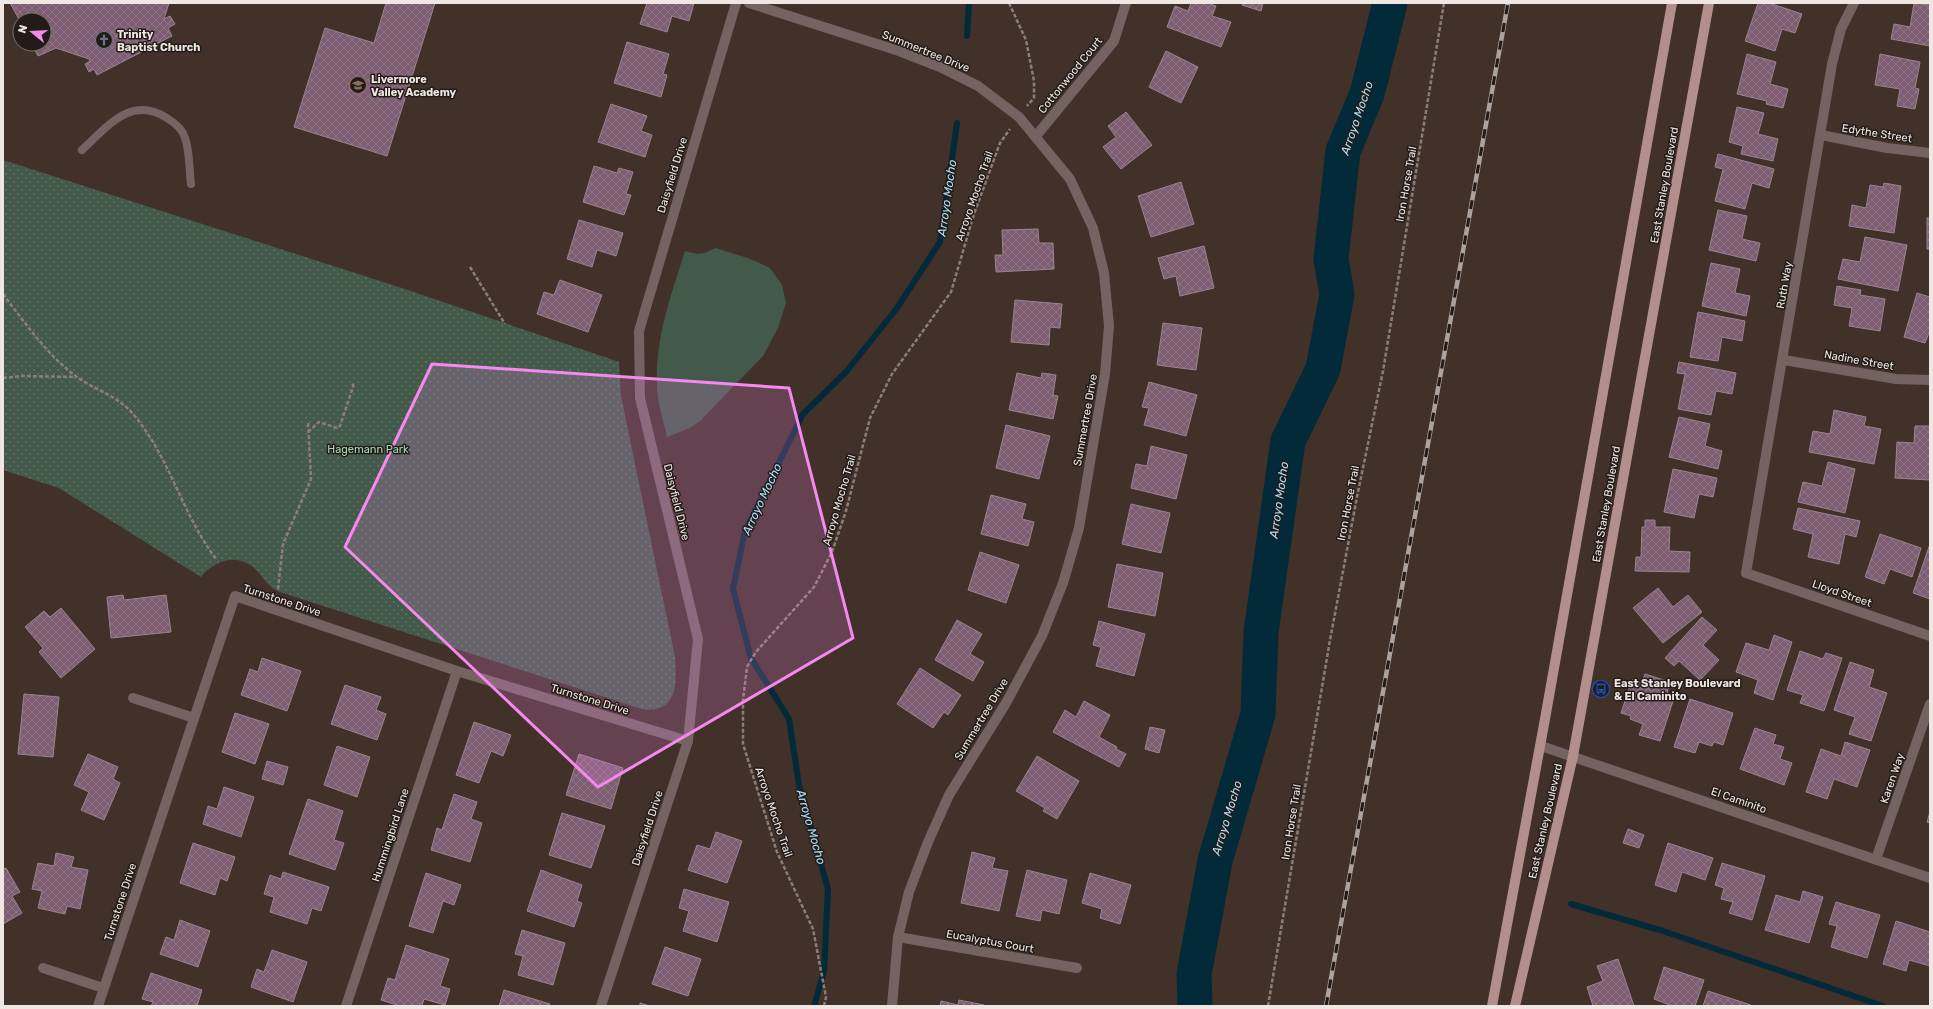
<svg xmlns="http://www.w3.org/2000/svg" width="1933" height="1009" viewBox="0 0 1933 1009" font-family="Rubik,sans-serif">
  <defs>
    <pattern id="park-dots" width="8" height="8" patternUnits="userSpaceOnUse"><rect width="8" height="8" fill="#435a4a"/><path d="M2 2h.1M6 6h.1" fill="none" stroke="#5f7264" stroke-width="1.8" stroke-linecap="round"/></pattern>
    <pattern id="building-cross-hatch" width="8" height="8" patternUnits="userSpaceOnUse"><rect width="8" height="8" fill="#7d5d71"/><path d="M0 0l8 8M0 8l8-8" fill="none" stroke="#907485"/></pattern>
  </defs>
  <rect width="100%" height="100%" fill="#413129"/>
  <path fill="#435a4a" d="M715,248l33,10 22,10 12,17 4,18 -8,25 -15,28 -63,65 -10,7 -23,9c-4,-17 -10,-35 -10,-52 -2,-46 14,-90 28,-134 13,4 18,4 30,-3z"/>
  <path fill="url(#park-dots)" d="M3,160l402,129 214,73 2,34 54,261c2,25 3,58 -33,52l-362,-117c-14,-5 -17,-17 -27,-25 -18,-14 -39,-6 -52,10l-142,-89 -56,-18z"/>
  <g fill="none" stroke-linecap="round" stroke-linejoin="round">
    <g stroke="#032a39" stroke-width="6">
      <polyline points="967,36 969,3"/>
      <polyline points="1571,904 1663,931 1883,1006"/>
      <polyline points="814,1006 824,971 828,889 799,785 789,719 751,658 733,589 745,531 803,414 846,372 897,308 940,242 957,123"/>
    </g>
    <polyline stroke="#032a39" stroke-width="35" points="1195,1006 1194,974 1215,861 1258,714 1261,632 1288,441 1323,369 1337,294 1331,259 1343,151 1367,94 1390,3"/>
  </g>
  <g fill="url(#building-cross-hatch)" stroke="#978590">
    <polygon points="10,3 169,3 164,19 170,16 175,24 168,28 172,36 97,75 94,69 89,72 85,64 90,61 89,59 56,48 38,56 32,44 44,44 44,20 20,21"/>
    <polygon points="386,3 435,3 387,156 294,127 325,28 374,43"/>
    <polygon points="647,3 694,3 689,21 672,16 667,32 640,24"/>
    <polygon points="1191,3 1208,3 1216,6 1212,16 1231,22 1221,47 1167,27 1175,6 1188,11"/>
    <polygon points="1243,3 1263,3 1261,11 1242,5"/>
    <polygon points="1758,3 1769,3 1802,14 1795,33 1782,29 1775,51 1745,41"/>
    <polygon points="1914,3 1930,5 1930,46 1891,39 1894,24 1910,27"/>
    <polygon points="627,42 669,54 663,74 667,75 661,97 614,83"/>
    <polygon points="1166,51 1198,67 1181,103 1149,87"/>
    <polygon points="1747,54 1776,62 1770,84 1788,89 1783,108 1766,104 1767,101 1737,94"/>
    <polygon points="1880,54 1920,62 1915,88 1919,89 1915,109 1897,106 1900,89 1875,85"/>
    <polygon points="611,104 647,116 641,131 652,135 645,157 598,142"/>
    <polygon points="1737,107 1764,113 1758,134 1778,139 1773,161 1741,154 1743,146 1729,142"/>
    <polygon points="1126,112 1152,145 1121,169 1103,147 1116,137 1108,126"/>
    <polygon points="1718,154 1774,169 1769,188 1752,183 1745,209 1715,201 1723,169 1715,167"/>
    <polygon points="594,166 617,173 619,168 633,172 626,194 631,195 624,215 583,202"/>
    <polygon points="1181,182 1194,224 1151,237 1138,196"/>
    <polygon points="1884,183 1901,186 1894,233 1849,226 1852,205 1866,208 1870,185 1883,187"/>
    <polygon points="1718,210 1747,216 1742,239 1760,243 1756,261 1709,250"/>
    <rect x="1927" y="218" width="3" height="31"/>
    <polygon points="579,220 623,233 616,256 597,250 592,267 567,259"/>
    <polygon points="1038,229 1039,243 1053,243 1054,269 996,272 995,255 1003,255 1002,230"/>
    <polygon points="1865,237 1907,245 1898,291 1838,279 1843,259 1860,262"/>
    <polygon points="1204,246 1214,288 1180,296 1176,276 1164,279 1158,258"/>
    <polygon points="1711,263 1740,269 1735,293 1750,296 1746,316 1702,306"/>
    <polygon points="560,280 602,295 588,332 537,314 544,292 554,295"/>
    <polygon points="1837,286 1861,290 1860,295 1885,299 1880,331 1849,326 1852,308 1834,305"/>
    <polygon points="1917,293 1930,297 1930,330 1925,343 1904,337"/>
    <polygon points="1015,300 1062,304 1060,328 1050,327 1049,345 1011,342"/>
    <polygon points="1698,312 1745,321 1742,341 1722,337 1718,361 1690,357"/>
    <polygon points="1163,323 1202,328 1196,370 1157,365"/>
    <polygon points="1679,362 1736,373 1732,394 1716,391 1711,415 1678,409 1685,374 1677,373"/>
    <polygon points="1017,373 1041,378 1042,373 1056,375 1053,395 1058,396 1053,419 1009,410"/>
    <polygon points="1149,382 1197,395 1186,436 1144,425 1149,408 1142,407"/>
    <polygon points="1834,410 1866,417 1864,426 1881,429 1874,464 1809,452 1813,431 1830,434"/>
    <polygon points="1679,417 1710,424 1705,446 1722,451 1718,469 1669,457"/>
    <polygon points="1006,425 1050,436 1039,479 996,468"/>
    <polygon points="1915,426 1930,426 1930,480 1895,478 1897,442 1914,443"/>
    <polygon points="1151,446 1187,455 1176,499 1131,488 1136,464 1147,466"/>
    <polygon points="1828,462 1855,469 1845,513 1798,502 1803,482 1822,486"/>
    <polygon points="1673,469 1717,478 1713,497 1699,494 1694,518 1664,512"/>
    <polygon points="991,495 1026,504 1022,519 1034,522 1028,546 981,534"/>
    <polygon points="1131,504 1170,513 1161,553 1122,544"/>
    <polygon points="1798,508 1860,521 1856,537 1845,534 1839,564 1808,557 1813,534 1793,529"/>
    <polygon points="1645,520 1655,520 1655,527 1670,527 1669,551 1690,552 1689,572 1635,571 1636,557 1641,557 1642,527 1645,527"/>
    <polygon points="1880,534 1921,548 1912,577 1890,569 1884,584 1865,577"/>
    <polygon points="1930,544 1930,599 1913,593"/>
    <polygon points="980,552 1019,565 1006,603 968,590"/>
    <polygon points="1117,564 1163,573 1155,616 1108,607"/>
    <polygon points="1658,588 1673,607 1688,595 1702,612 1663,643 1633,608"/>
    <polygon points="123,595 124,600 166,595 171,632 111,638 107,597"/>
    <polygon points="61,608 95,649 61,678 39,652 43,648 25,627 44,611 50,617"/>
    <polygon points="1702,617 1717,630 1703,645 1719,660 1700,680 1679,661 1674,666 1665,658"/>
    <polygon points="957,620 982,634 970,654 984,662 973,681 935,660"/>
    <polygon points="1099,621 1145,634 1134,676 1096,666 1101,647 1093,645"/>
    <polygon points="1774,635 1792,642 1773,700 1754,693 1758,680 1736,672 1746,643 1769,650"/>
    <polygon points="1800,651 1823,659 1826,653 1842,658 1824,711 1800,703 1803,695 1787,690"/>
    <polygon points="262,658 301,671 287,711 241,695 250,669 258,672"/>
    <polygon points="1850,662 1874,670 1869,687 1887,693 1871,741 1849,734 1855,717 1834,710"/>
    <polygon points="920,668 961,695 948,715 944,712 933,728 897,704"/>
    <polygon points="1645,674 1670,682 1667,693 1675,695 1660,741 1639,735 1643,724 1630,719 1631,716 1621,713 1632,680 1642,683"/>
    <polygon points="345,685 381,697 376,710 386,714 377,740 331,724"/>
    <polygon points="24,694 59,697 53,757 18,754"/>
    <polygon points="1690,699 1733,713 1723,745 1714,742 1712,746 1699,742 1695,753 1674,747"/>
    <polygon points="1084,701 1110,715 1099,737 1117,747 1116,749 1126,754 1119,767 1053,732 1065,710 1076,717"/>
    <polygon points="235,713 269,724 255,764 222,752"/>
    <polygon points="474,722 511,735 503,756 491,751 479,783 456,775"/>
    <polygon points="1150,727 1165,730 1159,753 1145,749"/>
    <polygon points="1755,728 1776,735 1773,744 1784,747 1780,759 1792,763 1784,785 1740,769"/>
    <polygon points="1845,742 1870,750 1857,787 1834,779 1827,799 1806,792 1821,749 1841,756"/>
    <polygon points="337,746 370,757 357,797 324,785"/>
    <polygon points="88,754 118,767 113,779 120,783 104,820 81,810 89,792 74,785"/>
    <polygon points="579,754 623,768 611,809 566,795"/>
    <polygon points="1037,756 1079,781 1057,819 1043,811 1045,808 1016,791"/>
    <polygon points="267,761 288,767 283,785 262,779"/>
    <polygon points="224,787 254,797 241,837 203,824 208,806 217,809"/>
    <polygon points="454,794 477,802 471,819 482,823 470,862 431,850 437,828 442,830"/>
    <polygon points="308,799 343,811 334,840 344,843 335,870 289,854"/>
    <polygon points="1930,812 1930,823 1927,822"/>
    <polygon points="562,813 605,826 591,868 549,855"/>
    <polygon points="1628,829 1644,835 1639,848 1623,843"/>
    <polygon points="716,832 742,841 727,883 688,870 697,845 710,849"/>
    <polygon points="193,843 235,857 227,881 220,878 215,895 180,883"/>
    <polygon points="1668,843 1713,858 1705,880 1682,872 1676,892 1655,885"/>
    <polygon points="972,852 995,858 992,868 1008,871 999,911 961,903"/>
    <polygon points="56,853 74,857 71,867 88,870 80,909 67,906 65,914 38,908 42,891 32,889 38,863 54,866"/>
    <polygon points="1722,863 1765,876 1752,920 1729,913 1733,902 1721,899 1724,888 1715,885"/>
    <polygon points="6,868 20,892 12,896 22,913 3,924 3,869"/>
    <polygon points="541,870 582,885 577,901 582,903 574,927 527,911"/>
    <polygon points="1027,870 1067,880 1059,914 1042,910 1040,921 1016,916"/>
    <polygon points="283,872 329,887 321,911 312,908 307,924 270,912 274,897 264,894 270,875 281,879"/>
    <polygon points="426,873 461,885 454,905 443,901 433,933 409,926"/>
    <polygon points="1090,873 1131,885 1120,924 1100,918 1102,909 1082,903"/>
    <polygon points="684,889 729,902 717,942 683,931 689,911 679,908"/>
    <polygon points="1803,891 1823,897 1809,943 1765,930 1776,895 1800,902"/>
    <polygon points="1836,902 1880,915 1867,958 1831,947 1837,926 1829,924"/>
    <polygon points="180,920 210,931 198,967 160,954 166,937 174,940"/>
    <polygon points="1896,921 1930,932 1930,966 1909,960 1906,971 1883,964"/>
    <polygon points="522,930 565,943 553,985 518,975 523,956 515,954"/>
    <polygon points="406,945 449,959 440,986 450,989 445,1005 424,999 422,1006 400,1006 381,1000 388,978 395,980"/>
    <polygon points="665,947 701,959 688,996 652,984"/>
    <polygon points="272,950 307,962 293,1002 251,987 257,969 264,972"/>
    <polygon points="1618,959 1634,1006 1610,1006 1610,1005 1593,1006 1587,987 1603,981 1597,966"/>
    <polygon points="1664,967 1704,980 1695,1006 1672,1006 1654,999"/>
    <polygon points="151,973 202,990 197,1006 151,1006 153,1002 142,999"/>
    <polygon points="504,990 550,1004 549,1006 499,1006"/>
    <polygon points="1708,991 1751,1005 1751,1006 1703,1006"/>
    <polygon points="959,1000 984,1005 984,1006 940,1006 941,1001 958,1005"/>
    <polygon points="640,1003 650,1006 640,1006"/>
  </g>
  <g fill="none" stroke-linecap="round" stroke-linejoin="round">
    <g stroke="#8b7e77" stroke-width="2.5" stroke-dasharray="4 2" stroke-linecap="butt">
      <polyline points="1009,3 1026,40 1034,81 1034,98 1027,106"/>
      <polyline points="470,267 505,324"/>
      <path d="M3,294c22,29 45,62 74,83 18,13 41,19 56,37 37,43 49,101 84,146"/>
      <polyline points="3,378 22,376 76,377"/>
      <polyline points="308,432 319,422 337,428 340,426 353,387 353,383"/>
      <polyline points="278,589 283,544 311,479 308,421"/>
      <polyline points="824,1006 826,997 813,929 777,852 743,744 743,700 747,667 755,653 814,587 832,552 846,511 870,418 892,374 951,292 974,214 1000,143 1010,129"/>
      <polyline points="1268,1006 1330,640 1357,497 1383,371 1444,3"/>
    </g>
    <path stroke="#746361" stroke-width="8" d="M82,150c26,-24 49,-55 85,-32 8,5 16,11 18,20 5,14 4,31 6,46"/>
    <g stroke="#746361" stroke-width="10">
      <polyline points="749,3 899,51 940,67 978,86 1019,117 1070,179 1093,228 1104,273 1109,326 1105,374 1079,528 1063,583 1042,636 1006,703 949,795 928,842 909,892 898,937 892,1006"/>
      <polyline points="1854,3 1841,29 1832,64 1746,573 1930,636"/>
      <polyline points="1821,135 1887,148 1930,153"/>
      <polyline points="1036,136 1114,41 1126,3"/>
      <polyline points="1784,360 1896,379 1930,380"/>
      <polyline points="133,698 194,718"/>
      <polyline points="1876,859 1930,704"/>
      <polyline points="898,937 1077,968"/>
      <polyline points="43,968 103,988"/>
      <polyline points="98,1006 235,596 457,671 688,741"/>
      <polyline points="346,1006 457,671"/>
      <polyline points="601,1006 688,741 698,639 640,398 639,331 736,3"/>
    </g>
    <polyline stroke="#746361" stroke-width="10" points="1541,746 1930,878"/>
    <g stroke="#b28f8c" stroke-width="10">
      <polyline points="1492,1006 1545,719 1672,3"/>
      <polyline points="1515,1006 1573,756 1709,3"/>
    </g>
    <defs>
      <polyline id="rail" points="1326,1006 1508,3"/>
    </defs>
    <use href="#rail" stroke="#afa29c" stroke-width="4.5"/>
    <use href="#rail" stroke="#221b17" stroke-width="3" stroke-dasharray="9" stroke-linecap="butt"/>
  </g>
  <path fill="#f589ef" fill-opacity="0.2" stroke="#f589ef" stroke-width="3" stroke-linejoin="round" d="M432,364l357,24 64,250 -255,149 -253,-240z"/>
  <defs>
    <symbol id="church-ring" viewBox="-11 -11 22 22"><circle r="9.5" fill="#221b17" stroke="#6b7280" stroke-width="1.5"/><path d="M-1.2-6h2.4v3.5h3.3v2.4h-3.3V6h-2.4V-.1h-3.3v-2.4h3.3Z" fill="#6b7280"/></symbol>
    <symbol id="school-ring" viewBox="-11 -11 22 22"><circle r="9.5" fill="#221b17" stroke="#8d6e63" stroke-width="1.5"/><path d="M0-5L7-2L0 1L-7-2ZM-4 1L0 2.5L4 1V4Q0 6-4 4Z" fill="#8d6e63"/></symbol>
    <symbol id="bus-ring" viewBox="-11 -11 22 22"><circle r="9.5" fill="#221b17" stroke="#1a4fb4" stroke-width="1.5"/><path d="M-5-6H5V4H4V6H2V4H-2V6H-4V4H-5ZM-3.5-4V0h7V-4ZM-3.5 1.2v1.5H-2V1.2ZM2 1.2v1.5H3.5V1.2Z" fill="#1a4fb4"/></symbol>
  </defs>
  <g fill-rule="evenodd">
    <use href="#church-ring" x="94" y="30" width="20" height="20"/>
    <use href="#school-ring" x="348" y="75" width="20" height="20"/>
    <use href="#bus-ring" x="1591" y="679" width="20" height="20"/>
  </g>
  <g text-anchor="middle" stroke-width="3" stroke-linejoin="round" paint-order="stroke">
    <g font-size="11" font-weight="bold" fill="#f1e7e2" stroke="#221b17" text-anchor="start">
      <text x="117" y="38">Trinity<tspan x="117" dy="13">Baptist Church</tspan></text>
      <text x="371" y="83">Livermore<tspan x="371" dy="13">Valley Academy</tspan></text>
      <text x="1614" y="687">East Stanley Boulevard<tspan x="1614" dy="13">&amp; El Caminito</tspan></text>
    </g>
    <g font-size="11" fill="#f1e7e2" stroke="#221b17">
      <text transform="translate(926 51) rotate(22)" y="4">Summertree Drive</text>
      <text transform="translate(1070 75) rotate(-51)" y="4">Cottonwood Court</text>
      <text transform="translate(1877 133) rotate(9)" y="4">Edythe Street</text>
      <text transform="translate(672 175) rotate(-73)" y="4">Daisyfield Drive</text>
      <text transform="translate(1406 184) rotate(-80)" y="4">Iron Horse Trail</text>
      <text transform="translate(1664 185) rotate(-80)" y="4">East Stanley Boulevard</text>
      <text transform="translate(974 196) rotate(-71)" y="4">Arroyo Mocho Trail</text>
      <text transform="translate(1784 285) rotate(-80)" y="4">Ruth Way</text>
      <text transform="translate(1859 360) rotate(10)" y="4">Nadine Street</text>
      <text transform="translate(1085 420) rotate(-80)" y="4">Summertree Drive</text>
      <text transform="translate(839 500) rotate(-74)" y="4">Arroyo Mocho Trail</text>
      <text transform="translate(677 502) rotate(76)" y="4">Daisyfield Drive</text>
      <text transform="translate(1348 503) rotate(-79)" y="4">Iron Horse Trail</text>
      <text transform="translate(1606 504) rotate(-80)" y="4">East Stanley Boulevard</text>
      <text transform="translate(1842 593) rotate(19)" y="4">Lloyd Street</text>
      <text transform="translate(282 600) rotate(18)" y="4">Turnstone Drive</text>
      <text transform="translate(590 699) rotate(17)" y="4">Turnstone Drive</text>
      <text transform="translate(981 719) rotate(-59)" y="4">Summertree Drive</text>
      <text transform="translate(1892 778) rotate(-71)" y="4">Karen Way</text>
      <text transform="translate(1739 800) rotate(19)" y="4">El Caminito</text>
      <text transform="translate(774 812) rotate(71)" y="4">Arroyo Mocho Trail</text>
      <text transform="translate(1545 821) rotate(-77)" y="4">East Stanley Boulevard</text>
      <text transform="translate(1291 822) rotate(-81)" y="4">Iron Horse Trail</text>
      <text transform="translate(647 828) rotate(-72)" y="4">Daisyfield Drive</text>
      <text transform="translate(390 835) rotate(-72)" y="4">Hummingbird Lane</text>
      <text transform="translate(120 902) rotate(-72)" y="4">Turnstone Drive</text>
      <text transform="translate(990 941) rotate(10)" y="4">Eucalyptus Court</text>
    </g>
    <g font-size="11" fill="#a2dbb3" stroke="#221b17">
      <text x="368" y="453">Hagemann Park</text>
    </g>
    <g font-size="12" font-style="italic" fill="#ade1fb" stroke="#221b17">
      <text transform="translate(1357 118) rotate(-71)" y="4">Arroyo Mocho</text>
      <text transform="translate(947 198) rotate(-82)" y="4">Arroyo Mocho</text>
      <text transform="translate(762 499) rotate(-65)" y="4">Arroyo Mocho</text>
      <text transform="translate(1279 500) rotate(-82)" y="4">Arroyo Mocho</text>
      <text transform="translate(1227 818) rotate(-73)" y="4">Arroyo Mocho</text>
      <text transform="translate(811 827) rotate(74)" y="4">Arroyo Mocho</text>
    </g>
  </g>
  <rect width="1933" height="1009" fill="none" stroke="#f1e7e2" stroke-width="8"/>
  <g transform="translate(32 32) rotate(288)"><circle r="19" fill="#221b17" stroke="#756d68"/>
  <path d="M0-3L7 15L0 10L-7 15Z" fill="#f589ef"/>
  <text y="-6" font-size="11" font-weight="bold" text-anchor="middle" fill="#f1e7e2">N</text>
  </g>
</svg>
